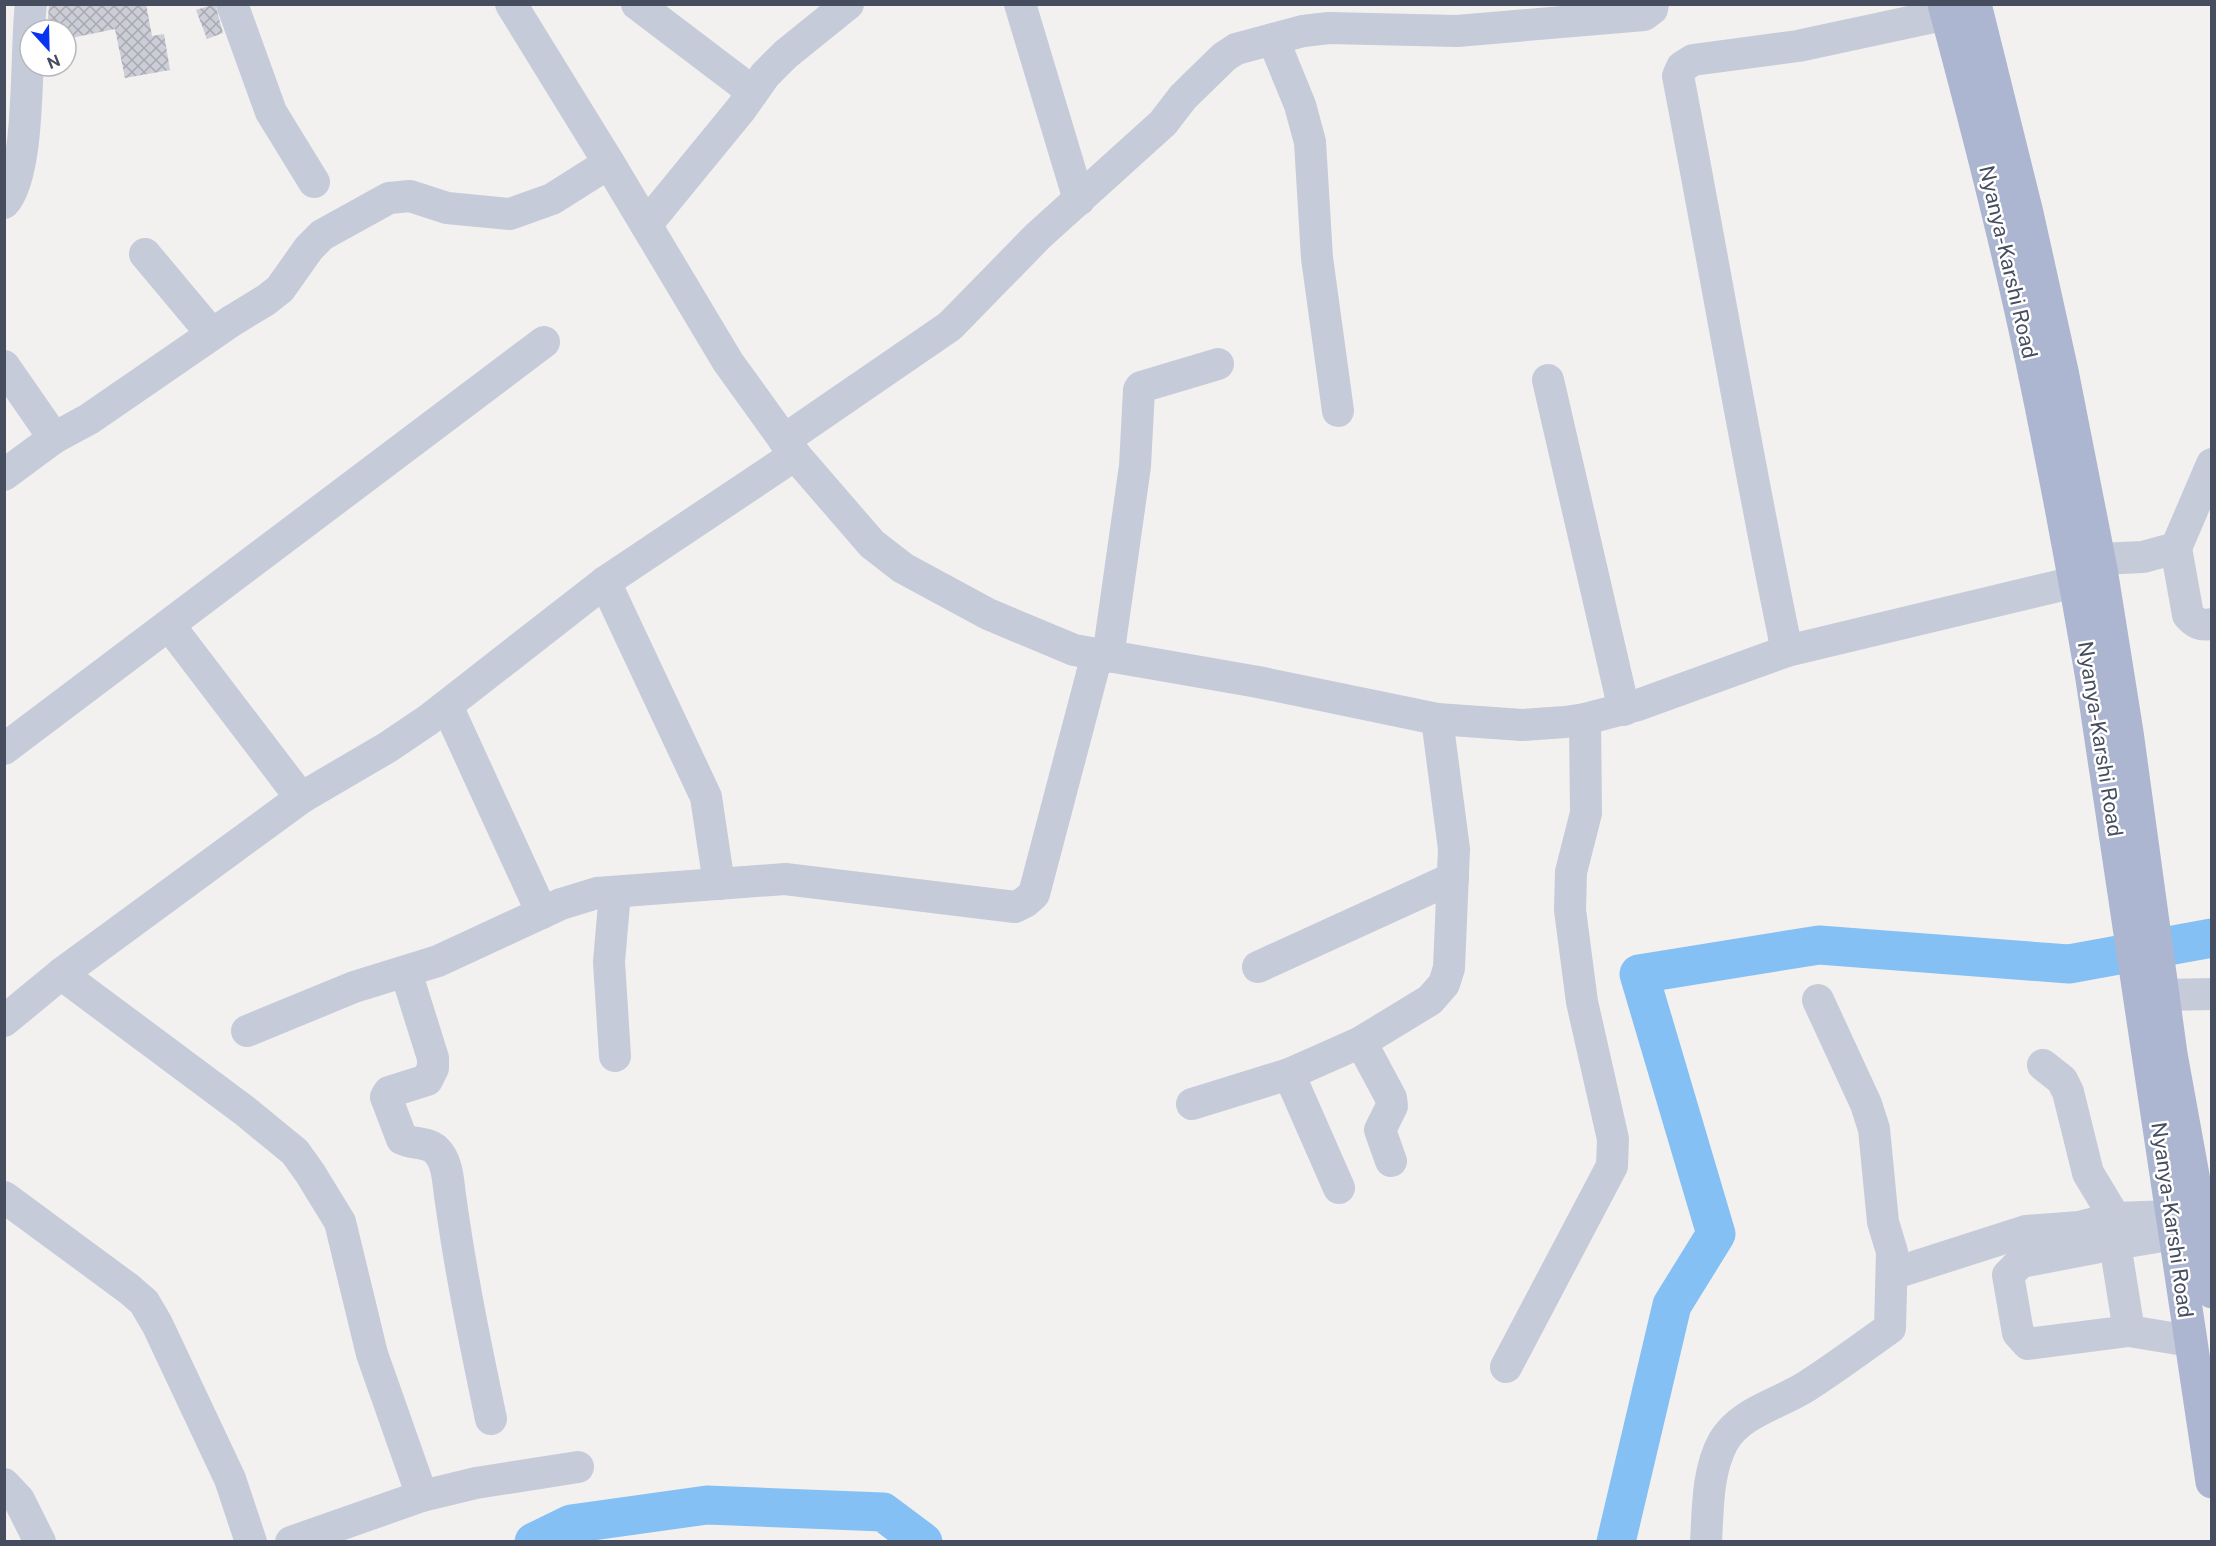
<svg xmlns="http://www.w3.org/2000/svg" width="2216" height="1546" viewBox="0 0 2216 1546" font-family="'Public Sans',sans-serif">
  <defs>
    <pattern id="building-cross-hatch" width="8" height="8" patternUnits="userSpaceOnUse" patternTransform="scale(1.5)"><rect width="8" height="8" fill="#cccdd6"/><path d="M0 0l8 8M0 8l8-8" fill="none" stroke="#a7a9b1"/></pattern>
  </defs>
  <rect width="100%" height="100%" fill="#f3f0f0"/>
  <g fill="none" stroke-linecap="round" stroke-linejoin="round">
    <g stroke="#84c0f4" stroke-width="39">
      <polyline points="534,1542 571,1524 707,1505 883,1512 923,1542"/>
      <polyline points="1616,1542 1672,1305 1716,1234 1639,974 1819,945 2069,964 2212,938"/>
    </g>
  </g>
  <g fill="url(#building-cross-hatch)">
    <polygon points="52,4 146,4 152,36 164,34 170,70 125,78 115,29 66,39 66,30 47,30 49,5"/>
    <polygon points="215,4 223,33 207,39 196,10"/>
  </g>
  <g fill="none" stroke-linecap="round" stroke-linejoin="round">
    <g stroke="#c5cbd8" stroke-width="32">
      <polyline points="232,4 271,112 314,182"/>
      <polyline points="511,4 609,163 728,362 795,455 872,544 903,568 988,614 1074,650 1258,682 1437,719 1522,725 1565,722 1585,719 1638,705 1787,651 2075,582"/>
      <polyline points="637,4 753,92"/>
      <polyline points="1020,4 1079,200"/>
      <polyline points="1273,39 1300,105 1310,142 1317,258 1338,411"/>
      <path d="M4,203c28,-29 21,-155 27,-199"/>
      <polyline points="646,225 741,109 765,75 786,54 848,4"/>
      <polyline points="145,254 212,334"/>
      <polyline points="4,366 54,438"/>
      <polyline points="1548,380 1624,710"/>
      <polyline points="784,440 950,326 1038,236 1163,123 1183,97 1224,57 1236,49 1303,31 1329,28 1457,31 1644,15 1652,9 1653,4"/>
      <polyline points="4,475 54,438 89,419 230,322 266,300 280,289 309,248 322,235 389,198 410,196 447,208 510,214 552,199 609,163"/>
      <path d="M2176,548l12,67c7,8 12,11 24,9"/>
      <polyline points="2099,559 2143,557 2176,548 2212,464"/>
      <polyline points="605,582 706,797 719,884"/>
      <polyline points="169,625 301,798"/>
      <path d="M1787,651c-40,-191 -72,-383 -109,-575l4,-9 11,-7 105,-14 149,-32"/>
      <polyline points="1108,657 1135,466 1139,390 1141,387 1218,364"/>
      <polyline points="447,706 542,913"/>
      <polyline points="4,749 544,342"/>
      <polyline points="1258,967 1453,878"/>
      <path d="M406,972l27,86v10l-6,12 -38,12 -3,5 16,42c10,5 26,3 34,11 13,12 12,36 15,52 10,73 25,145 40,217"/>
      <polyline points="61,974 245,1111 295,1152 310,1173 340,1222 372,1354 422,1496"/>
      <polyline points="2163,995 2212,994"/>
      <polyline points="4,1021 61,974 301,798 388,747 428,720 605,582 795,455"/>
      <polyline points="247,1031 354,987 438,961 561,904 597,893 785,879 1015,907 1025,902 1034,894 1097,655"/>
      <polyline points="1361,1042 1391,1098 1392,1106 1380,1130 1391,1161"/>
      <polyline points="615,1056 609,962 615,892"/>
      <polyline points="2043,1065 2062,1080 2068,1092 2088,1173 2115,1218"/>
      <polyline points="1289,1074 1339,1188"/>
      <polyline points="1192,1104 1289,1074 1361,1042 1430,1000 1444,984 1449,968 1454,849 1437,719"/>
      <polyline points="4,1197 129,1289 144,1302 157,1324 230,1479 251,1542"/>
      <polyline points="2174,1234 2115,1244 2129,1331 2190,1341"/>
      <polyline points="2115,1244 2021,1262 2008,1275 2018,1333 2028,1344 2129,1331"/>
      <polyline points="1892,1274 2026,1231 2079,1227 2115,1218 2172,1216"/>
      <polyline points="1506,1367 1612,1166 1613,1139 1582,1002 1570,910 1571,872 1586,813 1585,719"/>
      <polyline points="4,1484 19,1500 40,1542"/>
      <polyline points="291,1542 422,1496 476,1483 578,1467"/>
      <path d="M1706,1542c2,-33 1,-70 17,-100 17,-30 56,-38 84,-56 28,-18 55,-38 83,-58l2,-76 -9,-30 -9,-93 -8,-25 -48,-104"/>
    </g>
    <g stroke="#adb6d1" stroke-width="33">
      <path d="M1944,4c32,119 63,238 88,358 22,105 42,211 60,317l120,803"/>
      <polyline points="1975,4 2027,213 2062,371 2101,569 2127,732 2171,1054 2198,1203 2212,1292"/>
    </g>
  </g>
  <g text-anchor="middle" stroke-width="5" stroke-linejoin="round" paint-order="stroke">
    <g font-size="21" fill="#464d5f" stroke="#fff">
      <text transform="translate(2008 262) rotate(77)" y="7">Nyanya-Karshi Road</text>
      <text transform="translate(2100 739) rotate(81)" y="7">Nyanya-Karshi Road</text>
      <text transform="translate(2172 1220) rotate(82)" y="7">Nyanya-Karshi Road</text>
    </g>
  </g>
  <rect width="2216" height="1546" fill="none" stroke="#464d5f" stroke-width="12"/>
  <g transform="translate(48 48) rotate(158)"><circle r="28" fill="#ffffff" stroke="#b5b8bf" stroke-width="1.5"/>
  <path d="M0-4.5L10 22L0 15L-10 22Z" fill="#0933f3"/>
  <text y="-9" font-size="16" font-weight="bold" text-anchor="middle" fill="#464d5f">N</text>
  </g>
</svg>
